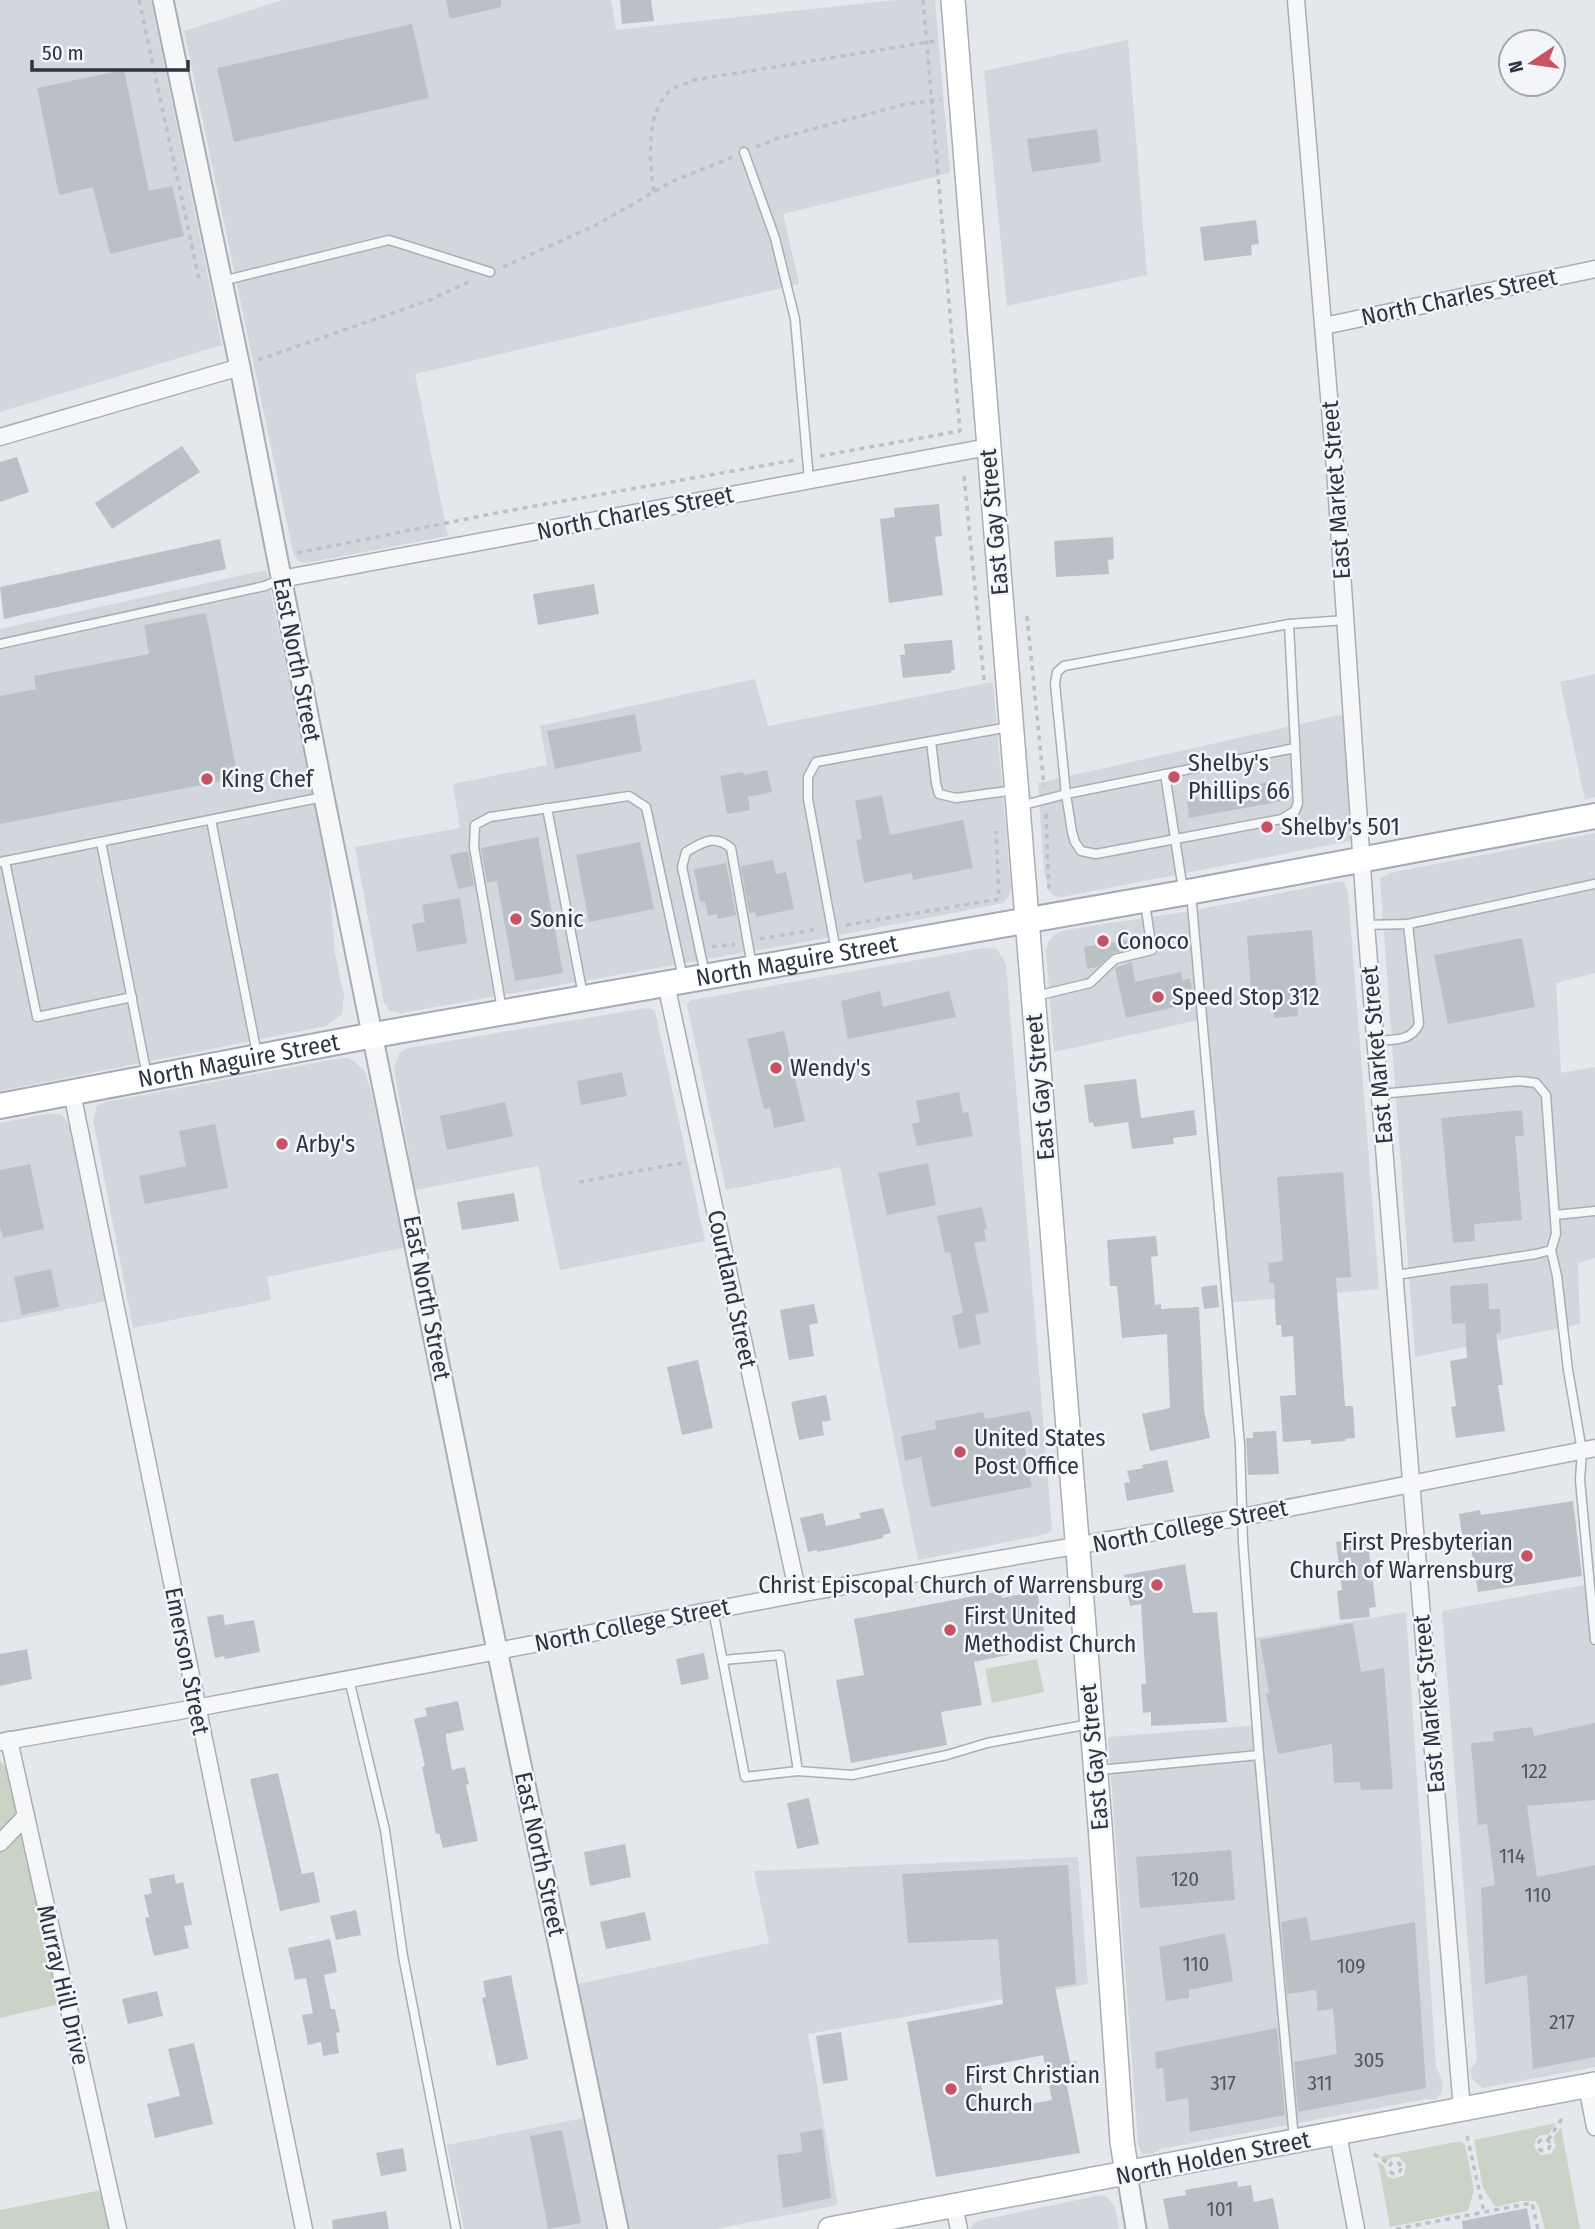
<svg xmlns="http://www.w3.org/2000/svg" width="1595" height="2229" viewBox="0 0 1595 2229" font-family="'Fira Sans Condensed',sans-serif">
  <rect width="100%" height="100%" fill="#e4e7eb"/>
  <g fill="#d2d6dd">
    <polygon points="0,0 151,0 222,345 0,412"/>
    <polygon points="283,0 611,0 616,30 896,0 935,0 950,173 783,214 799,284 415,374 448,536 306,563 298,561 293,552 184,31"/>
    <polygon points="1128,40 1147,275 1007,306 984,71"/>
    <polygon points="266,570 328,864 335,954 344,995 342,1014 326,1026 0,1091 0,629"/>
    <polygon points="1595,674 1595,797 1585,800 1560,682"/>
    <polygon points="755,679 768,726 993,682 1011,888 1009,896 1003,903 810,941 401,1013 390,1011 384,1003 355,847 460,828 453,784 547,765 540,726"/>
    <polygon points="1345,714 1354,831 1350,841 1062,897 1054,896 1049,890 1044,872 1038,783"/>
    <polygon points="1595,833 1595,973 1556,983 1561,1073 1595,1067 1595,1258 1578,1263 1580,1324 1415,1357 1380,879 1389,873"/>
    <polygon points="1336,882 1344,882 1348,892 1379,1289 1224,1303 1203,1019 1054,1052 1046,951 1049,941 1055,934 1065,930 1196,910"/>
    <polygon points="984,948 997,949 1006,964 1052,1530 1046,1534 918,1560 840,1167 726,1190 687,1004 692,1000"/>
    <polygon points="646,1008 653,1009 656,1015 705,1241 560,1270 538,1166 415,1190 394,1068 400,1052 408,1048"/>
    <polygon points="342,1058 349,1058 364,1070 370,1088 406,1247 267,1277 271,1300 133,1328 93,1120 97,1106 105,1102"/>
    <polygon points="47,1114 61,1114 67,1121 72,1133 106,1301 0,1323 0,1123"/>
    <polygon points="1595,1583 1595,2067 1483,2088 1473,2080 1470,2071 1477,2060 1442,1611"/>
    <polygon points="1406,1612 1436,2067 1443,2081 1442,2092 1435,2100 1426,2099 1160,2149 1152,2154 1142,2154 1138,2144 1108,1737 1262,1725 1254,1638"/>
    <polygon points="1078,1857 1088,1984 808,2034 838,2205 716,2229 628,2229 578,1984 769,1943 754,1871"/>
    <polygon points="583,2118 606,2229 464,2229 447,2145"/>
    <polygon points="1101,2195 1107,2197 1115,2207 1119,2229 970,2229 974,2223 982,2220"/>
  </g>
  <g fill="#c9d4c6">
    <polygon points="1037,1659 1044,1692 992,1703 985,1669"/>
    <polygon points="0,1761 7,1768 11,1781 59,2004 0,2018"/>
    <path d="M1556,2123l-8,12c-8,-2 -13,3 -14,11l6,9 11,-1 5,-8 -3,-8 8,-11 19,102h-35l-6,-22 -4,-6h-14l-26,6 -12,-19 -9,-48z"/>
    <polygon points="1460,2141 1465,2145 1474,2190 1468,2211 1390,2227 1378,2162 1384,2166 1387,2176 1394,2179 1404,2175 1406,2165 1399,2157 1393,2157 1386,2161 1379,2157"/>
    <polygon points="102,2190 111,2229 0,2229 0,2210"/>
  </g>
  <g fill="#bbc0c7" fill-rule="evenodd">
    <polygon points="446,0 501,0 501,7 450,19"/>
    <polygon points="620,0 651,0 654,21 622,24"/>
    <polygon points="412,24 429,98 234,142 217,68"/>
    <polygon points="124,70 149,191 172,186 184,236 110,254 93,187 59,195 37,88"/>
    <polygon points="1097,129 1101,162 1032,172 1027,139"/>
    <polygon points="1256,220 1259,244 1251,245 1252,255 1204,261 1200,227"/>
    <polygon points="182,446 200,472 112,529 95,503"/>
    <polygon points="17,457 29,492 0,502 0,462"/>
    <polygon points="939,504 942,536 935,537 943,595 889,603 880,519 895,517 894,508"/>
    <polygon points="1113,537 1114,559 1108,560 1109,574 1056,577 1054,541"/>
    <polygon points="220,539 226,569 4,619 0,587"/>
    <polygon points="594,584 599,614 538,625 533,594"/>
    <polygon points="206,613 238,778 0,824 0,696 36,689 34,676 149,654 144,625"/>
    <polygon points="952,640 955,670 951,670 951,673 903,678 900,655 905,655 904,644"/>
    <polygon points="635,714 642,751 555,769 547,731"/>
    <polygon points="767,770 772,792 748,797 750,810 727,814 720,776 743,772 744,775"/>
    <polygon points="1278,780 1283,801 1189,818 1187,799"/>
    <polygon points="882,795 890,835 963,820 973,868 913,880 912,873 864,883 856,840 862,839 855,801"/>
    <polygon points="538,837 563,973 515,981 497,881 487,883 481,848"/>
    <polygon points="640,842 654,909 589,922 576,855"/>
    <polygon points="468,851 474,886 458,889 450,855"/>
    <polygon points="773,860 776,874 786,872 794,909 756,917 755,912 749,913 741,866"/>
    <polygon points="726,863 736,915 718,919 717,914 708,916 705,901 700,902 694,869"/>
    <polygon points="460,898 467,943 417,952 412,924 425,922 422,905"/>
    <polygon points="1312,930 1317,998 1297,1000 1298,1016 1274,1018 1273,1001 1252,1003 1247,936"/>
    <polygon points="1522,938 1535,1007 1448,1024 1434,955"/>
    <polygon points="1128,940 1130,949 1113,953 1097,967 1087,969 1084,947"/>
    <polygon points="1132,962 1135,982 1181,972 1183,980 1190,978 1194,1003 1126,1018 1115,968"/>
    <polygon points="880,991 883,1007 949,991 956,1017 848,1039 841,1001"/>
    <polygon points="784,1031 805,1121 774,1128 770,1108 764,1109 747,1039"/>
    <polygon points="622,1072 627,1096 581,1105 577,1081"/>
    <polygon points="1136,1079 1141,1118 1194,1110 1197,1135 1173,1138 1174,1144 1132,1149 1128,1122 1094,1127 1093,1122 1089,1123 1084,1085"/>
    <polygon points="959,1092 963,1113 968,1112 973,1136 917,1146 912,1124 920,1122 916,1101"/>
    <polygon points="505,1102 513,1136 447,1150 440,1116"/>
    <polygon points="1522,1110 1524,1136 1515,1136 1522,1220 1474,1224 1475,1241 1453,1243 1441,1118"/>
    <polygon points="215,1124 228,1188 145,1204 139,1176 186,1166 179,1131"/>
    <polygon points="928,1163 936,1205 887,1215 878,1173"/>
    <polygon points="30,1164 44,1229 3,1238 0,1226 0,1170"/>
    <polygon points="1343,1172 1351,1277 1336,1278 1345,1406 1353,1406 1355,1438 1345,1439 1346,1441 1311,1444 1311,1440 1283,1442 1280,1396 1296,1395 1293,1336 1282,1337 1281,1325 1276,1325 1274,1283 1270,1283 1268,1263 1283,1261 1277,1177"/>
    <polygon points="514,1193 519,1221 462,1230 457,1202"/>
    <polygon points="982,1207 987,1229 984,1229 986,1241 974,1243 989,1312 975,1315 981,1344 959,1349 952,1316 963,1313 950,1252 945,1253 937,1216"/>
    <polygon points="1156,1236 1158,1256 1151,1257 1155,1305 1161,1304 1161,1309 1199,1307 1204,1410 1210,1438 1150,1451 1142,1414 1170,1408 1167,1334 1122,1338 1117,1286 1110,1286 1107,1240"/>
    <polygon points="51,1269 59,1307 22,1315 14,1277"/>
    <polygon points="1488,1283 1489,1309 1500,1309 1501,1333 1496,1334 1503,1385 1498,1385 1505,1431 1456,1438 1451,1407 1456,1406 1450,1361 1467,1358 1465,1323 1452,1324 1450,1286"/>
    <polygon points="1217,1285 1219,1307 1204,1309 1201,1287"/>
    <polygon points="814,1304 818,1323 809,1325 814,1356 789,1360 780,1310"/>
    <polygon points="698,1360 713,1428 682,1435 667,1367"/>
    <polygon points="826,1395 831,1420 822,1422 824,1435 799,1440 791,1402"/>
    <polygon points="1030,1411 1036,1442 1024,1444 1032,1487 931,1507 921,1457 905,1461 901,1436 936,1429 935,1421 983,1412 985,1419"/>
    <polygon points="1276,1431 1279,1474 1248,1475 1246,1438 1253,1438 1253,1432"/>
    <polygon points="1167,1460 1174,1492 1127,1501 1124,1483 1130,1482 1127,1471 1143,1468 1142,1465"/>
    <polygon points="1573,1501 1582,1576 1478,1592 1469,1534 1462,1535 1459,1514 1480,1510 1481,1515"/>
    <polygon points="883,1508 891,1533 883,1535 883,1538 838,1548 817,1552 817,1550 808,1552 800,1518 823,1513 826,1526 861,1518 859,1513"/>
    <polygon points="1360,1539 1361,1544 1368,1543 1376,1607 1369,1608 1370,1617 1340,1620 1337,1591 1342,1590 1336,1542"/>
    <polygon points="1185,1564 1193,1613 1217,1612 1227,1722 1151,1726 1151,1712 1143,1713 1141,1684 1146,1684 1141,1604 1130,1606 1124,1575"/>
    <polygon points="1001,1591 1002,1598 1037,1591 1046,1641 1012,1647 1013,1654 974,1662 982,1705 941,1712 947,1745 851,1763 836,1680 864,1675 854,1619"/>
    <polygon points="223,1614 225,1625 254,1620 260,1652 225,1659 224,1656 215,1658 207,1617"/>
    <polygon points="1353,1623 1361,1672 1384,1668 1393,1789 1361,1790 1360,1782 1334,1783 1332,1744 1278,1754 1266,1693 1269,1693 1260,1640"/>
    <polygon points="27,1649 32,1679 0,1686 0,1654"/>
    <polygon points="704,1653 709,1679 681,1685 676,1659"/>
    <polygon points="458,1701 464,1730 446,1734 446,1739 452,1770 465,1767 469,1784 466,1785 478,1841 443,1848 439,1833 436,1834 422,1767 425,1766 414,1719 427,1716 425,1708"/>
    <polygon points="1595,1723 1595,1800 1527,1806 1537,1877 1595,1865 1595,2057 1533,2069 1527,1975 1485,1984 1481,1888 1495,1885 1487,1824 1478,1825 1471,1743 1494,1741 1493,1732 1532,1727 1534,1736"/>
    <polygon points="278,1773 302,1874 314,1872 320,1902 280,1911 250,1779"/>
    <polygon points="809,1798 819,1844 797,1849 787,1803"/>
    <polygon points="625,1844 631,1877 590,1886 584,1852"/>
    <polygon points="1231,1850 1235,1900 1140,1908 1136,1857"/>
    <path d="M1068,1865l8,119 -21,3 15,75 6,-1 3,16 -13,3 14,73 -144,24 -29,-155 96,-18 -5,-65 -90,4 -6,-69zM1043,2055l9,45 -58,11 -3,-12 -7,1 -6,-32z"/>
    <polygon points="174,1874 176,1884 183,1882 192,1925 184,1926 189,1948 154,1956 145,1918 149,1917 144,1895 152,1893 149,1879"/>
    <polygon points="356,1910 361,1935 336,1940 330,1916"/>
    <polygon points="645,1912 651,1940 606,1949 600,1922"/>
    <polygon points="1307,1917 1311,1941 1415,1922 1426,2088 1298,2112 1294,2062 1337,2054 1333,2009 1318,2011 1316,1990 1287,1994 1281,1922"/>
    <polygon points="1225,1933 1233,1981 1189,1990 1189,1998 1166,2001 1159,1947"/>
    <polygon points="330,1939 337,1972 324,1975 331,2009 335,2009 340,2032 336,2033 339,2053 323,2056 321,2042 308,2045 302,2015 313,2013 306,1978 295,1980 288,1948"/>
    <polygon points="511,1975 528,2059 497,2066 482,1998 486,1997 483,1981"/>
    <polygon points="157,1991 163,2016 128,2024 122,1999"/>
    <polygon points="1277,2028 1285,2115 1190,2132 1188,2098 1166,2102 1163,2068 1156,2069 1155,2052"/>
    <polygon points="841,2032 848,2080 823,2084 816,2036"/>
    <polygon points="194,2043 213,2124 155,2138 147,2104 180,2096 168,2049"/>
    <polygon points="822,2129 831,2198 783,2208 777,2155 802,2152 800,2133"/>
    <polygon points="562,2130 581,2223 548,2229 530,2136"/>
    <polygon points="403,2148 407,2171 381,2176 376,2153"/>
    <polygon points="1237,2181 1238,2187 1251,2185 1254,2202 1273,2198 1279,2229 1169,2229 1163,2199 1186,2195 1185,2190"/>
    <polygon points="1527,2208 1531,2229 1463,2229 1462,2221"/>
    <polygon points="386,2211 389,2229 333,2229 332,2220"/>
  </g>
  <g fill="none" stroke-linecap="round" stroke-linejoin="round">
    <defs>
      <g id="service">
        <polyline points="744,152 775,238 795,319 809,480"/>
        <polyline points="222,281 389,240 490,272"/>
        <polyline points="1289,624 1298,803 1295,811 1282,819 1096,854 1081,851 1075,842 1072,832 1066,794 1295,748"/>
        <polyline points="0,644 265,586 281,579"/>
        <polyline points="931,741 936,783 939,794 956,798 1015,790"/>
        <polyline points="1165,774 1183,890"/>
        <polyline points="1020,806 1066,794 1055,684 1057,672 1064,666 1289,624 1346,620"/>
        <polyline points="547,808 583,995"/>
        <polyline points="211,820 257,1054"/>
        <polyline points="101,842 147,1076"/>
        <polyline points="5,861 37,1017 132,997"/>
        <polyline points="0,862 323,797"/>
        <polyline points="1191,893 1240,1445 1243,1542 1259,1755 1294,2139"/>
        <polyline points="1366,925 1408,924 1595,884"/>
        <polyline points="836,951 808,799 808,777 816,762 1009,727"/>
        <path d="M705,974l-23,-107 4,-15c17,-10 28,-18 45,-4l21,118"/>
        <polyline points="1036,996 1090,983 1115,959 1152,950 1145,903"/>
        <polyline points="502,1010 474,847 475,825 490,817 629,796 646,807 683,978"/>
        <path d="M1377,1041c17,-2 34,1 42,-17l-11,-100"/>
        <polyline points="1380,1094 1519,1081 1536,1083 1546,1095 1556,1234 1551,1250 1536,1254 1396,1275"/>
        <polyline points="1555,1215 1595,1211"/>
        <polyline points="1551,1250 1557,1276 1568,1370 1582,1451 1580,1480 1595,1640"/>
        <polyline points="713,1610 745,1777 798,1771 780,1655 723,1660"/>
        <polyline points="349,1679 385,1830 403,1956 456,2229"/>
        <polyline points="1099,1770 1259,1755"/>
        <polyline points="798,1771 852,1775 947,1755 987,1743 1090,1724"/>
      </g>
      <g id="minor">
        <polyline points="1296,0 1335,469 1366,925 1462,2110"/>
        <polyline points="1324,326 1595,269"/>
        <polyline points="0,437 240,367"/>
        <polyline points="281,579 988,447"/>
        <polyline points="666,984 798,1594"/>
        <polyline points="72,1093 304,2229"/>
        <polyline points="9,1740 118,2229"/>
        <polyline points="0,1742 196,1708 798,1594 1242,1517 1595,1448"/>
        <polyline points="0,1843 26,1816"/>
        <polyline points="1587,2086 1595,2127"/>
        <polyline points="1338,2134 1356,2229"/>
        <polyline points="954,2206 959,2229"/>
      </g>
      <g id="tertiary">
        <polyline points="163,0 240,367 324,797 497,1650 618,2229"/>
        <polyline points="1127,2174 1136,2229"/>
      </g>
      <g id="secondary">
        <polyline points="953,0 1100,1825 1122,2141 1127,2174"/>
        <polyline points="830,2229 1595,2084"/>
      </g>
      <g id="primary">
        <path id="s1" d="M0,1106l374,-71 809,-142 412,-77"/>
      </g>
    </defs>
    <use href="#service" stroke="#a9aeb5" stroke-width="11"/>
    <use href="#minor" stroke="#a9aeb5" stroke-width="19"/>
    <use href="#tertiary" stroke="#a9aeb5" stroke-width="23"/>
    <use href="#secondary" stroke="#a9aeb5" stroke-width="26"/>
    <use href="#primary" stroke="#a4abb6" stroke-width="28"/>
    <g stroke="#bdc0c6" stroke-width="3.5" stroke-dasharray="5 5" stroke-linecap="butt">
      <polyline points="139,0 199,279"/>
      <polyline points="756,147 776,139 901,105 941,99"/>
      <path d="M654,191c-5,-28 -9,-85 20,-103 6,-3 14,-5 20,-8l241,-39"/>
      <polyline points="503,267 596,225 673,181 733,157"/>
      <polyline points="258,360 430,300 471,281"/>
      <polyline points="820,456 960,431 923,0"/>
      <polyline points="964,476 984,680"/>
      <polyline points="297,553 501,512 795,460"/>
      <polyline points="1027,616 1044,786"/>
      <polyline points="1046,814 1049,890"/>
      <polyline points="846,925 999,899 996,831"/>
      <polyline points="760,939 818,929"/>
      <polyline points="712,947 735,944"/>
      <polyline points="579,1182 682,1163"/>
      <polyline points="1467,2136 1484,2212"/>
      <circle cx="1544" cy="2145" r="6"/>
      <polyline points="1548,2140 1563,2117"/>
      <polyline points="1374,2154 1389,2164"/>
      <circle cx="1395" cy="2168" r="6"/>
      <polyline points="1396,2229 1532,2203 1538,2229"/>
    </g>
    <use href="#service" stroke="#f6f7f9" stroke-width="8"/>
    <use href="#minor" stroke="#f6f7f9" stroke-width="16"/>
    <use href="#tertiary" stroke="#f6f7f9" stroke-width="19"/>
    <use href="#secondary" stroke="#fff" stroke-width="23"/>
    <use href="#primary" stroke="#fff" stroke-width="24"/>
  </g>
  <g fill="#c75263" stroke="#f4f5f8" stroke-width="2.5">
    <circle cx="1174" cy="777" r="7"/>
    <circle cx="207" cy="779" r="7"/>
    <circle cx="1267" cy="827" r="7"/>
    <circle cx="516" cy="919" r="7"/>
    <circle cx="1103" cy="941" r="7"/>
    <circle cx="1158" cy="997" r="7"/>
    <circle cx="776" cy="1068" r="7"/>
    <circle cx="282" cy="1144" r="7"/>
    <circle cx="960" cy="1452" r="7"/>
    <circle cx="1527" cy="1556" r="7"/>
    <circle cx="1157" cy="1585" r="7"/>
    <circle cx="950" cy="1630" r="7"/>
    <circle cx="951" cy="2089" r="7"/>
  </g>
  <g text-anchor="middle" stroke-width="5" stroke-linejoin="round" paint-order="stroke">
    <g font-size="21" fill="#505763">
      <text x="1534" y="1778">122</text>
      <text x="1512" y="1863">114</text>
      <text x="1185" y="1886">120</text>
      <text x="1538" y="1902">110</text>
      <text x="1196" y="1971">110</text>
      <text x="1351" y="1973">109</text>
      <text x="1562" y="2029">217</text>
      <text x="1369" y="2067">305</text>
      <text x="1223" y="2090">317</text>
      <text x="1320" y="2090">311</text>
      <text x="1220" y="2216">101</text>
    </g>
    <g font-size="24" fill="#2c3442" stroke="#f4f5f8">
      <text transform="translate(1459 297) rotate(-12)" y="8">North Charles Street</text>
      <text transform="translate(1336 490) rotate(-94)" y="8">East Market Street</text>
      <text transform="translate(635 513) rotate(-11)" y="8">North Charles Street</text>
      <text transform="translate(994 522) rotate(-95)" y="8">East Gay Street</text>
      <text transform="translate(297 660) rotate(79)" y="8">East North Street</text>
      <text dy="8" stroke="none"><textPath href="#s1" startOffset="810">North Maguire Street</textPath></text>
      <text transform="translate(1377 1055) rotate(-95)" y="8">East Market Street</text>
      <text dy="8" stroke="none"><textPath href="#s1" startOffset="243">North Maguire Street</textPath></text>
      <text transform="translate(1040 1087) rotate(-95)" y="8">East Gay Street</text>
      <text transform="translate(732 1289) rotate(78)" y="8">Courtland Street</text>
      <text transform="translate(427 1298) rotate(79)" y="8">East North Street</text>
      <text transform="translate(1190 1526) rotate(-11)" y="8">North College Street</text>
      <text transform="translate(632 1625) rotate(-11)" y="8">North College Street</text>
      <text transform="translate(187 1661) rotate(79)" y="8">Emerson Street</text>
      <text transform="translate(1429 1704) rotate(-95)" y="8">East Market Street</text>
      <text transform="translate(1094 1757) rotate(-95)" y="8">East Gay Street</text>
      <text transform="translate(540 1854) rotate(78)" y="8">East North Street</text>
      <text transform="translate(63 1985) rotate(77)" y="8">Murray Hill Drive</text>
      <text transform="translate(1213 2158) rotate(-11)" y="8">North Holden Street</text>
    </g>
    <g font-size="24" fill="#2c3442" stroke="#f4f5f8" text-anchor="start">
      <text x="1188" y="771">Shelby's<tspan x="1188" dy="28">Phillips 66</tspan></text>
      <text x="221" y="787">King Chef</text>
      <text x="1281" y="835">Shelby's 501</text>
      <text x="530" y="927">Sonic</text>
      <text x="1117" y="949">Conoco</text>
      <text x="1172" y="1005">Speed Stop 312</text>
      <text x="790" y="1076">Wendy's</text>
      <text x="296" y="1152">Arby's</text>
      <text x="974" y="1446">United States<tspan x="974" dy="28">Post Office</tspan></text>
      <text x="1513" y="1550" text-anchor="end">First Presbyterian<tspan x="1513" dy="28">Church of Warrensburg</tspan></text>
      <text x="1143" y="1593" text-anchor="end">Christ Episcopal Church of Warrensburg</text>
      <text x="964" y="1624">First United<tspan x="964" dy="28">Methodist Church</tspan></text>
      <text x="965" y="2083">First Christian<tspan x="965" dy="28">Church</tspan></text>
    </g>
  </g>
  <g transform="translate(1532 63) rotate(257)"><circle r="33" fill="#f4f5f8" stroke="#a4a8af" stroke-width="2"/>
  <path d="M0-5L12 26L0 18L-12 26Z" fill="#c75263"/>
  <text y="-10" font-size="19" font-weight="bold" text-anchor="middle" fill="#2c3442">N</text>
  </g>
  <path d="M32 60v10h156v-10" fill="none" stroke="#2c3442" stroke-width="3.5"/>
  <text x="42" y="60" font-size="21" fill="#2c3442" stroke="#f4f5f8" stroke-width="5" paint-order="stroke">50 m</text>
</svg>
